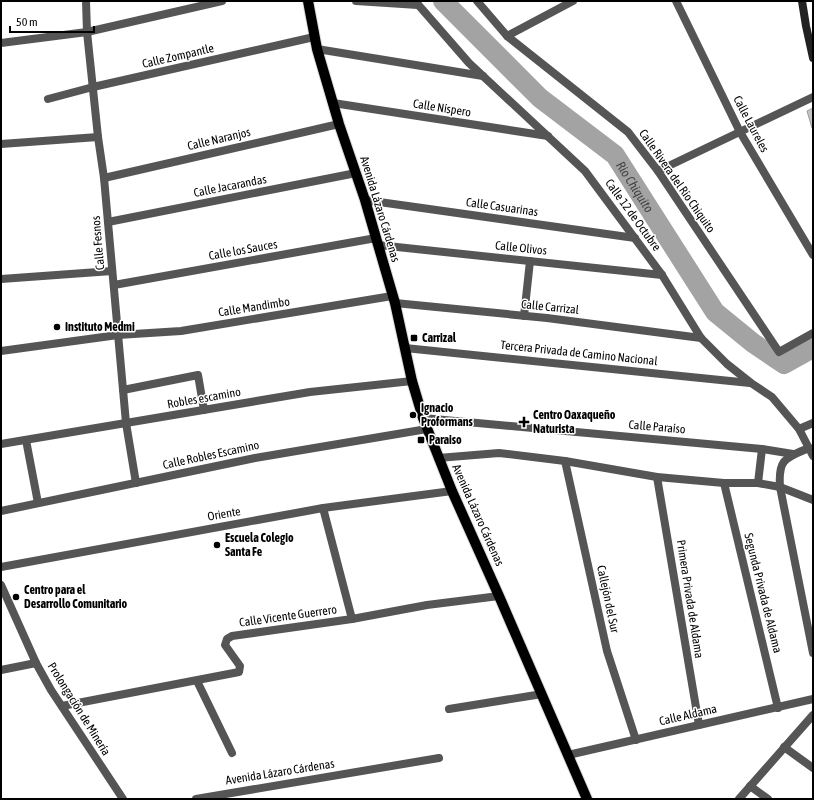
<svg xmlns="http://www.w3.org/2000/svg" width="814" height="800" viewBox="0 0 814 800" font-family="'Asap Condensed',sans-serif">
  <rect width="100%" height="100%" fill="#fff"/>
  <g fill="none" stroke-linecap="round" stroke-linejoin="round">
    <path stroke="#a3a3a3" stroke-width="20" id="s1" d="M443,1l97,97 75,57 100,157 38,31 31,21 29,-16"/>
  </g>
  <polygon fill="#c4c4c4" stroke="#999" points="813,108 813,128 812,128 807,111"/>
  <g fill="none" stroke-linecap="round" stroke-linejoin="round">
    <defs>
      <polyline id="primary" points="308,1 317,49 339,124 365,200 395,303 412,381 423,418 452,491 499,596 587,799"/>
    </defs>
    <use href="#primary" stroke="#dbdbdb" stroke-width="12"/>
    <g stroke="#555" stroke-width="8">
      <polyline points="86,1 87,32 98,137 104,178 126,423 136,483"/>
      <polyline points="356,1 418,5"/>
      <polyline points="415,1 469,63 585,171 662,275 701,338 727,364 751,383 772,397 799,429 813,456"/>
      <polyline points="477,1 507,36 628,132 658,171 779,352 813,333"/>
      <polyline points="676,1 740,132 813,255"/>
      <polyline points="507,36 573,1"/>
      <polyline points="1,43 87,32 222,1"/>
      <polyline points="317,49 483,76"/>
      <polyline points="48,99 93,87 314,37"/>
      <polyline points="333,103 548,136"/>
      <polyline points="1,144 98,137"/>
      <polyline points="658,171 813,97"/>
      <polyline points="104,178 339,124"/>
      <polyline points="365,200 635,238"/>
      <polyline points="108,222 356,173"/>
      <polyline points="378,245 662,275"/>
      <polyline points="1,279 112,271"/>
      <polyline points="114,285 376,238"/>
      <polyline points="395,303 547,318 701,338"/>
      <polyline points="524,316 530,261"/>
      <polyline points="405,348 750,383"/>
      <polyline points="1,351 118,335 181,331 392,296"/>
      <polyline points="123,390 198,375 204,410"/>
      <polyline points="423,418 762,449 793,454"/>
      <polyline points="799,429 813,423"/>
      <polyline points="26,440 38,503"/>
      <polyline points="1,444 310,392 412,381"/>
      <path d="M809,448c-24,10 -31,11 -29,39l33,166"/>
      <polyline points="438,458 499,453 565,461 657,477 724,483 758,483 780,487 813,500"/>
      <polyline points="565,461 607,651 636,740"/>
      <polyline points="657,477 699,725"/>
      <polyline points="724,483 778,708"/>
      <polyline points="758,483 762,449"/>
      <polyline points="323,508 352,619"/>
      <polyline points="1,511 255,458 427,429"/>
      <polyline points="1,567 323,508 452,491"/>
      <polyline points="1,585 36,663 51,690 123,799"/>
      <polyline points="1,670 36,663"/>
      <polyline points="197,681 232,753"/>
      <polyline points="62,706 239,672 240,666 225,645 227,639 232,636 352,619 427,605 499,596"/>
      <polyline points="449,709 542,694"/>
      <polyline points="784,747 813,768"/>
      <polyline points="568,755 813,699"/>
      <polyline points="750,786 768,799"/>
      <polyline points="196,799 439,758"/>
      <polyline points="739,799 813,715"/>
    </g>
    <polyline stroke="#222" stroke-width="8" points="802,1 806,26 813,58"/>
    <use href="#primary" stroke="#000" stroke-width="10"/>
  </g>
  <g fill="#000" stroke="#fff" stroke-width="1.5">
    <circle cx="57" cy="327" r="4"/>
    <rect x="410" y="334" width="8" height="8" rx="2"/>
    <circle cx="413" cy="415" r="4"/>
    <path d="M522 416h4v4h4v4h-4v4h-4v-4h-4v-4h4z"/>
    <rect x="417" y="436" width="8" height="8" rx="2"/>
    <circle cx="217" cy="545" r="4"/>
    <circle cx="16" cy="597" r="4"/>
  </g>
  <g text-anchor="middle" stroke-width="3" stroke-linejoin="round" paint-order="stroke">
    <g font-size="12" fill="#000" stroke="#fff">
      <text transform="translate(178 56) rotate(-13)" y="4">Calle Zompantle</text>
      <text transform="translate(442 108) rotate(9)" y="4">Calle Níspero</text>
      <text transform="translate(751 124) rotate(62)" y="4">Calle Laureles</text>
      <text transform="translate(219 139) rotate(-13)" y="4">Calle Naranjos</text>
      <text transform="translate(677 181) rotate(55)" y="4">Calle Rivera del Río Chiquito</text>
      <text transform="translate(230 186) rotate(-11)" y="4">Calle Jacarandas</text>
      <text transform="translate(502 207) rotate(8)" y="4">Calle Casuarinas</text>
      <text transform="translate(380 209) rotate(73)" y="4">Avenida Lázaro Cárdenas</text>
      <text transform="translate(633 215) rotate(54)" y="4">Calle 12 de Octubre</text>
      <text transform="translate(98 243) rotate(-95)" y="4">Calle Fesnos</text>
      <text transform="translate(521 248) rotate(6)" y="4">Calle Olivos</text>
      <text transform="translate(243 250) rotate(-10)" y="4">Calle los Sauces</text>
      <text transform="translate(254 307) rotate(-9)" y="4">Calle Mandimbo</text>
      <text transform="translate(550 307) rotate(6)" y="4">Calle Carrizal</text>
      <text transform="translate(579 353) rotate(6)" y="4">Tercera Privada de Camino Nacional</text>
      <text transform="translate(204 398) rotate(-10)" y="4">Robles escamino</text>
      <text transform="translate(657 427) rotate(5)" y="4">Calle Paraíso</text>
      <text transform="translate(211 455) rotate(-12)" y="4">Calle Robles Escamino</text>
      <text transform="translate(224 514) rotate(-10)" y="4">Oriente</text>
      <text transform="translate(478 515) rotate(66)" y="4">Avenida Lázaro Cárdenas</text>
      <text transform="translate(763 593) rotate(76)" y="4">Segunda Privada de Aldama</text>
      <text transform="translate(608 599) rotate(78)" y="4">Callejón del Sur</text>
      <text transform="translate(690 599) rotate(81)" y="4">Primera Privada de Aldama</text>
      <text transform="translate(288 616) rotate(-8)" y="4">Calle Vicente Guerrero</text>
      <text transform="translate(79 709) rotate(58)" y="4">Prolongación de Minería</text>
      <text transform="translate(688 715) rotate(-13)" y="4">Calle Aldama</text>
      <text transform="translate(280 772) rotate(-9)" y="4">Avenida Lázaro Cárdenas</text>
    </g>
    <g font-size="12" font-weight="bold" fill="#000" stroke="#fff" text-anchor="start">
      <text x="65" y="331">Instituto Medmi</text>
      <text x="422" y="342">Carrizal</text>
      <text x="421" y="412">Ignacio<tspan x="421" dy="14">Proformans</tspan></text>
      <text x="533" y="419">Centro Oaxaqueño<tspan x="533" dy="14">Naturista</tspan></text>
      <text x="429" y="444">Paraiso</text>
      <text x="225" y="542">Escuela Colegio<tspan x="225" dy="14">Santa Fe</tspan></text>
      <text x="24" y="594">Centro para el<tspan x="24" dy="14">Desarrollo Comunitario</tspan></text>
    </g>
    <g font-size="13" font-style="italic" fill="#444" stroke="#fff">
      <text dy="5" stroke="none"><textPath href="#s1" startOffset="269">Rio Chiquito</textPath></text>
    </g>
  </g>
  <rect width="814" height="800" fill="none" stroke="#000000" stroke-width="4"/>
  <path d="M10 26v6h84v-6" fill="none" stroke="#000000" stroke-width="2"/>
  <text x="16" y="26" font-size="12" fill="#000000" stroke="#ffffff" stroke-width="3" paint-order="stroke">50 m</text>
</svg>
